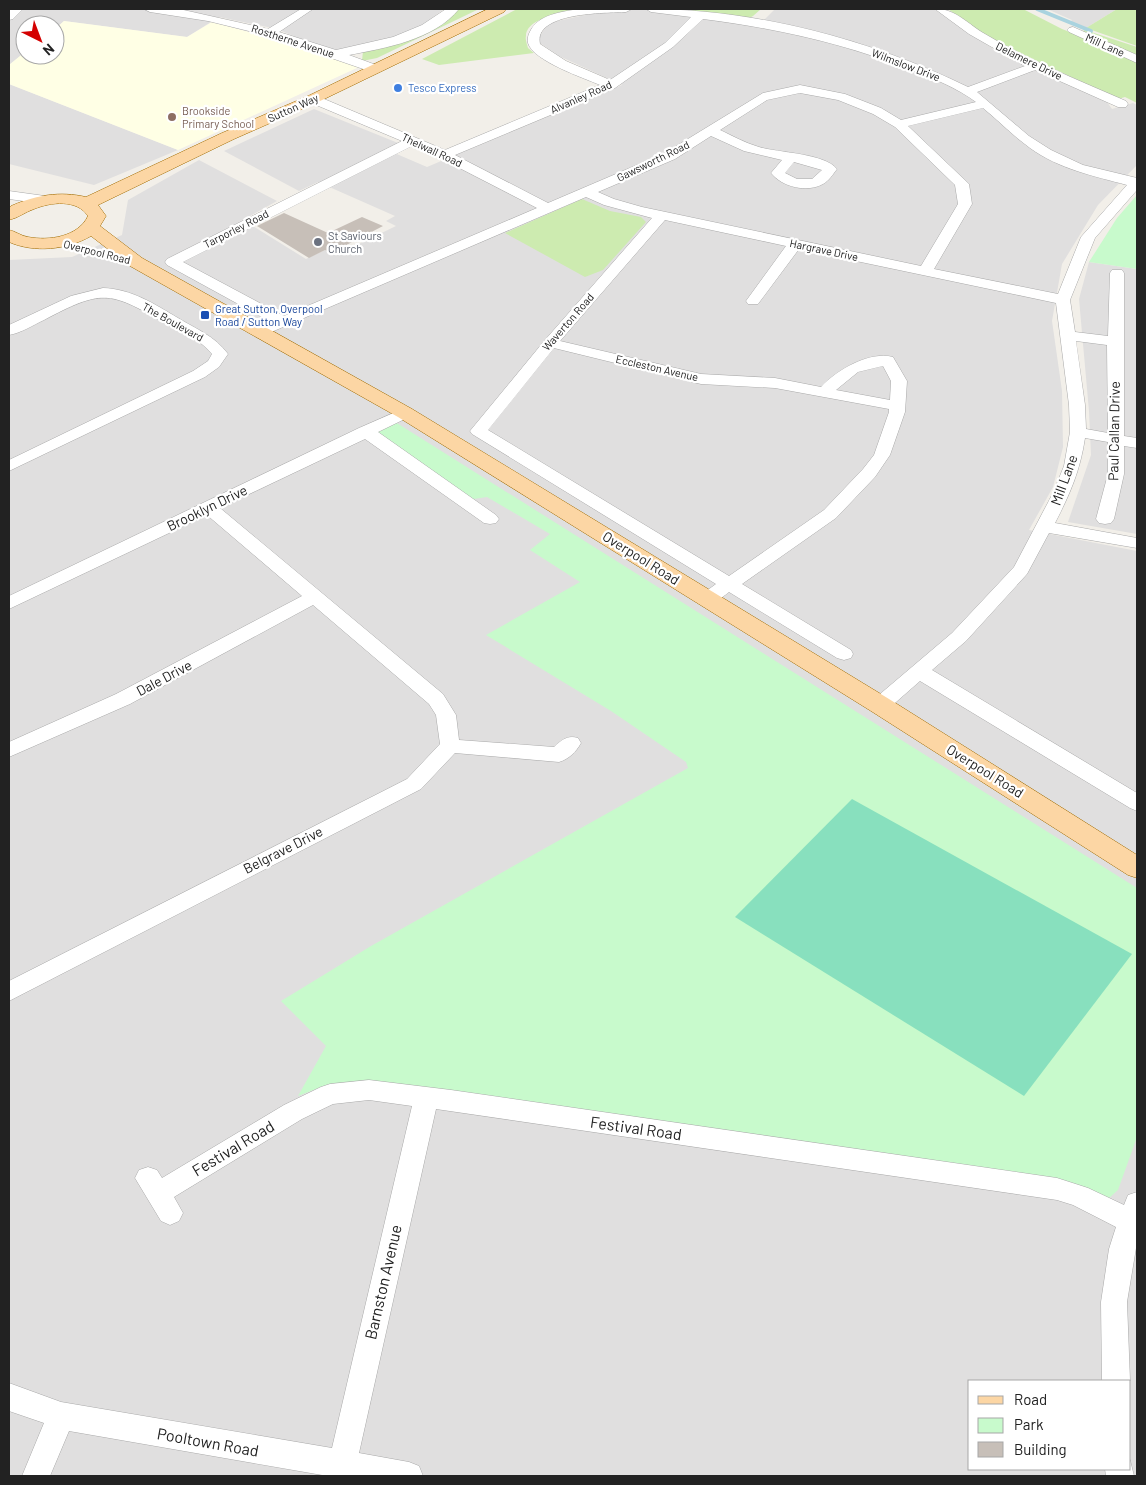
<svg xmlns="http://www.w3.org/2000/svg" width="1146" height="1485" viewBox="0 0 1146 1485" font-family="Barlow,sans-serif">
  <rect width="100%" height="100%" fill="#f2efe9"/>
  <g fill="#e0dfdf" fill-rule="evenodd">
    <polygon points="9,9 444,9 420,27 381,45 335,54 277,29 219,17 187,37 64,21 55,29 55,25 25,25 25,52 9,65"/>
    <path d="M645,9l73,8 39,10 18,-18h159l70,47 103,46 5,7 21,-6 4,2v60l-39,40 -36,59 -10,57 10,70 1,56 -10,40 -24,43 108,21v925h-1128v-1216l63,-3 50,-22 6,-35 71,-40 78,41 -34,19 63,39 19,-9 11,5 60,-29 -10,-5 9,-5 -77,-34 -19,9 -75,-40 90,-42 84,34 -13,6 42,18 195,-82 -63,-29 -22,-15 11,-18 47,-10zM970,1381h160v88h-160z"/>
    <polygon points="1047,9 1117,9 1086,28 1069,23 1072,20"/>
    <polygon points="9,84 178,150 94,185 9,164"/>
    <polygon points="1089,262 1137,269 1137,534 1068,522 1091,455 1089,411 1079,299"/>
  </g>
  <polygon fill="#ffffe5" points="64,21 187,37 212,22 292,44 359,67 178,150 9,84 9,65 25,52 25,55 55,55 55,29"/>
  <g fill="#cdebb0">
    <polygon points="457,9 479,9 377,58 362,61 363,51 454,12"/>
    <path d="M517,9h77c-16,2 -67,5 -68,27 -1,3 1,8 2,12l6,5 -95,12 -17,-6z"/>
    <polygon points="680,9 761,9 753,16 747,19"/>
    <polygon points="948,9 1023,9 1062,29 1137,58 1137,103 1125,97 1118,99 986,37"/>
    <polygon points="1117,9 1137,9 1137,46 1086,28"/>
    <polygon points="1085,30 1137,47 1137,55 1080,32"/>
    <polygon points="582,199 610,211 641,217 646,222 603,270 585,277 505,233"/>
  </g>
  <g fill="#c8facc">
    <polygon points="1137,195 1137,269 1089,262 1117,218"/>
    <polygon points="392,420 1137,888 1137,1137 1118,1190 1108,1199 377,1082 329,1084 298,1096 326,1046 281,1001 371,946 688,768 686,762 611,711 486,635 580,582 530,550 550,534 487,497 467,500 367,431"/>
  </g>
  <polygon fill="#88e0be" points="852,799 1132,954 1024,1096 735,917"/>
  <g fill="none" stroke-linecap="round" stroke-linejoin="round">
    <polyline stroke="#aad3df" stroke-width="4" points="1037,9 1091,31"/>
  </g>
  <polygon fill="#c7bfb8" points="284,213 328,233 362,217 383,226 331,253 325,250 309,258 257,226"/>
  <g fill="none" stroke-linecap="round" stroke-linejoin="round">
    <defs>
      <g id="minor">
        <polygon points="11,9 23,9 13,19 9,20 9,11"/>
        <path d="M144,9h35l89,20 33,-20h12l-34,23 57,18 57,-13 29,-12 24,-16h13c-25,31 -74,39 -110,46l30,11 2,3 -6,4 -114,-39 -53,-13 -58,-9z"/>
        <path d="M581,9h51l-6,3c-20,1 -93,0 -86,32l26,17 44,19 55,-37 26,-26 -40,-5 -5,-3c109,0 223,30 322,78l57,-21 -56,-32 -34,-25c20,-1 34,16 50,25 45,27 93,46 141,67l2,3 -2,3h-8l-83,-37 -58,22 52,44 22,14 32,15 54,13v12l-42,48 -25,62 5,32 33,4 2,-63 2,-3h10l2,3v163l13,2v10l-13,-2v28l-10,45 -3,4 -6,1 -6,-1 -3,-4 12,-45v-32l-23,-4c-5,33 -15,56 -30,85l82,15v10l-88,-15 -22,41 -61,67 -34,29 205,123v18l-7,-3 -210,-127 -33,29 -7,2 -7,-2 -3,-5 3,-5 79,-67 62,-66 39,-74 11,-27 6,-34 -1,-27 -13,-102 -257,-54 -41,55h-10l-2,-3 40,-55 -121,-26 -105,121 141,33 74,4 46,9c16,-17 48,-36 72,-30l14,24 -2,31 -15,43 -15,22 -39,41 -94,66 109,66 2,4 -2,4 -7,2 -7,-2 -108,-66c-9,7 -17,14 -28,11l-3,-4 3,-4 15,-11 -244,-150 -2,-3 75,-91 107,-122 -48,-13 -18,-8 -324,139 -5,-2 -3,-3 3,-3 14,-6 -104,-57 -2,-3 2,-3 235,-118 -93,-39 -2,-3 2,-3h8l128,54 155,-65c-16,-7 -67,-24 -72,-42 -1,-6 1,-10 4,-15 9,-14 33,-17 49,-19zM703,19c71,9 141,24 208,51 22,8 46,18 65,32l-75,18 -20,-12 -36,-14 -45,-9 -37,8 -98,60 -117,50 -93,-48 160,-67 58,-41zM800,93l38,7 35,14 22,13 60,58 3,19 -37,62 -279,-59 -28,-8 -16,-7 77,-33 36,-23 33,15 38,9 -11,13c11,14 36,20 52,11 6,-3 10,-10 14,-15 -13,-16 -59,-16 -78,-22 -14,-4 -26,-11 -39,-17l47,-30zM983,108c16,13 30,28 47,40 29,21 64,28 97,37l-46,52 -23,57 -124,-25 38,-65 -3,-20 -61,-58zM412,146l28,12 97,50 -253,108 -101,-54zM794,162l28,8 -10,9h-15l-12,-6zM1076,341l31,4 1,88 -22,-4 -1,-24zM554,348l147,36 74,4 114,21v3l-15,43 -11,14 -39,41 -95,66 -241,-146zM883,366l8,15 -1,19 -54,-10 22,-18z"/>
        <polygon points="1073,27 1137,55 1137,63 1069,32 1067,30 1069,28"/>
        <polygon points="9,191 45,196 52,200 45,204 9,199"/>
        <path d="M103,288c29,1 51,16 75,30 18,11 37,18 50,36l-9,13 -14,10 -196,94v-11l184,-89 15,-10 4,-7c-12,-15 -31,-22 -48,-31 -55,-33 -63,-33 -120,-3 -11,5 -23,13 -35,15v-10l62,-29z"/>
        <path d="M405,408l6,2 2,3 -2,3 -33,16 118,83 3,4 -3,4 -6,1 -6,-1 -119,-84 -145,69 223,186 13,21 3,25 95,7c8,-7 13,-12 24,-9l3,5c-5,9 -12,16 -22,19l-104,-9 -34,36 -412,212v-20l398,-202 33,-35 -4,-29 -7,-11 -116,-99 -183,99 -121,53v-15l107,-48 186,-98 -95,-81 -198,94v-13l350,-168z"/>
        <polygon points="369,1080 451,1090 1057,1178 1088,1188 1124,1205 1128,1195 1137,1192 1137,1242 1127,1302 1130,1381 1102,1381 1101,1302 1109,1249 1116,1227 1073,1205 1057,1200 436,1109 359,1453 409,1462 419,1466 423,1476 328,1476 69,1431 50,1476 22,1476 44,1423 9,1411 9,1383 61,1402 332,1448 412,1106 369,1100 333,1104 302,1119 174,1197 183,1213 179,1221 170,1225 161,1221 135,1178 139,1170 148,1167 157,1170 162,1178 284,1105 321,1087 330,1084"/>
        <polygon points="1130,1460 1134,1476 1106,1476 1105,1469 1130,1469"/>
      </g>
      <path id="major" d="M488,9h18l-2,3 -186,90 -84,37 -136,66 8,11 -6,10 42,32 270,151 477,290 248,156v23l-9,-3 -257,-164 -473,-294 -268,-151 -39,-30c-24,14 -57,17 -82,6v-12c6,1 12,6 19,7 21,4 50,0 60,-21 -11,-17 -37,-14 -54,-7 -9,3 -16,9 -25,11v-12l2,-2c25,-11 49,-15 75,-9l136,-64 86,-37z"/>
    </defs>
    <use href="#minor" stroke="#a9a9a9" stroke-width="1"/>
    <use href="#major" stroke="#a06b00" stroke-width="1"/>
    <use href="#minor" fill="#fff" fill-rule="evenodd"/>
    <use href="#major" fill="#fcd6a4" fill-rule="evenodd"/>
  </g>
  <circle fill="#3f7fe0" stroke="#fff" stroke-width="2" cx="398" cy="88" r="5"/>
  <circle fill="#8d6e63" stroke="#fff" stroke-width="2" cx="172" cy="117" r="5"/>
  <circle fill="#6b7280" stroke="#fff" stroke-width="2" cx="318" cy="242" r="5"/>
  <rect fill="#1a4fb4" stroke="#fff" stroke-width="2" x="200" y="310" width="10" height="10" rx="2.5"/>
  <g text-anchor="middle" stroke-width="4.5" stroke-linejoin="round" paint-order="stroke">
    <g font-size="11" fill="#222" stroke="#fff">
      <text transform="translate(293 41) rotate(18)" y="4">Rostherne Avenue</text>
      <text transform="translate(1105 45) rotate(24)" y="4">Mill Lane</text>
      <text transform="translate(1029 61) rotate(26)" y="4">Delamere Drive</text>
      <text transform="translate(906 65) rotate(21)" y="4">Wilmslow Drive</text>
      <text transform="translate(581 97) rotate(-24)" y="4">Alvanley Road</text>
      <text transform="translate(293 108) rotate(-24)" y="4">Sutton Way</text>
      <text transform="translate(432 150) rotate(25)" y="4">Thelwall Road</text>
      <text transform="translate(653 161) rotate(-26)" y="4">Gawsworth Road</text>
      <text transform="translate(236 229) rotate(-27)" y="4">Tarporley Road</text>
      <text transform="translate(824 250) rotate(12)" y="4">Hargrave Drive</text>
      <text transform="translate(97 252) rotate(14)" y="4">Overpool Road</text>
      <text transform="translate(173 322) rotate(29)" y="4">The Boulevard</text>
      <text transform="translate(568 322) rotate(-49)" y="4">Waverton Road</text>
      <text transform="translate(657 368) rotate(13)" y="4">Eccleston Avenue</text>
    </g>
    <g font-size="11" fill="#366cbe" stroke="#fff" text-anchor="start">
      <text x="408" y="92">Tesco Express</text>
    </g>
    <g font-size="11" fill="#785e54" stroke="#fff" text-anchor="start">
      <text x="182" y="115">Brookside<tspan x="182" dy="13">Primary School</tspan></text>
    </g>
    <g font-size="11" fill="#5b616d" stroke="#fff" text-anchor="start">
      <text x="328" y="240">St Saviours<tspan x="328" dy="13">Church</tspan></text>
    </g>
    <g font-size="11" fill="#164399" stroke="#fff" text-anchor="start">
      <text x="215" y="313">Great Sutton, Overpool<tspan x="215" dy="13">Road / Sutton Way</tspan></text>
    </g>
    <g font-size="14" fill="#222" stroke="#fff">
      <text transform="translate(1114 431) rotate(-89)" y="5">Paul Callan Drive</text>
      <text transform="translate(1064 480) rotate(-70)" y="5">Mill Lane</text>
      <text transform="translate(207 508) rotate(-26)" y="5">Brooklyn Drive</text>
      <text transform="translate(641 558) rotate(32)" y="5">Overpool Road</text>
      <text transform="translate(164 678) rotate(-28)" y="5">Dale Drive</text>
      <text transform="translate(985 771) rotate(32)" y="5">Overpool Road</text>
      <text transform="translate(283 850) rotate(-27)" y="5">Belgrave Drive</text>
    </g>
    <g font-size="16" fill="#222" stroke="#fff">
      <text transform="translate(636 1128) rotate(8)" y="6">Festival Road</text>
      <text transform="translate(233 1148) rotate(-31)" y="6">Festival Road</text>
      <text transform="translate(383 1282) rotate(-77)" y="6">Barnston Avenue</text>
      <text transform="translate(208 1442) rotate(10)" y="6">Pooltown Road</text>
    </g>
  </g>
  <rect width="1146" height="1485" fill="none" stroke="#222222" stroke-width="20"/>
  <rect x="968" y="1380" width="162" height="90" fill="#ffffff" stroke="#a7a7a7"/>
  <rect x="978" y="1396" width="25" height="8" fill="#fcd6a4" stroke="#a7a7a7"/>
  <text x="1014" y="1405" font-size="15" fill="#222222">Road</text>
  <rect x="978" y="1418" width="25" height="15" fill="#c8facc" stroke="#a7a7a7"/>
  <text x="1014" y="1430" font-size="15" fill="#222222">Park</text>
  <rect x="978" y="1442" width="25" height="15" fill="#c7bfb8" stroke="#a7a7a7"/>
  <text x="1014" y="1455" font-size="15" fill="#222222">Building</text>
  <g transform="translate(40 40) rotate(138)"><circle r="24" fill="#ffffff" stroke="#a7a7a7"/>
  <path d="M0-4L9 19L0 12L-9 19Z" fill="#d40000"/>
  <text y="-8" font-size="14" font-weight="bold" text-anchor="middle" fill="#222222">N</text>
  </g>
</svg>
